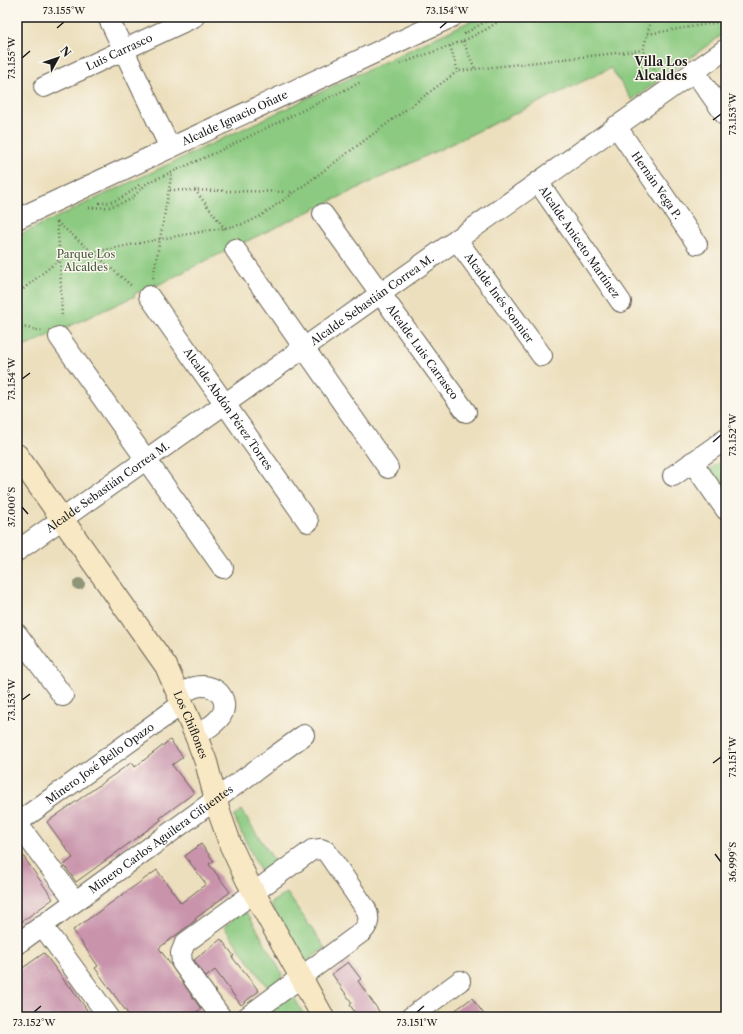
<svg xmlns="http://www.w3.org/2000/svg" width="743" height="1034" viewBox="0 0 743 1034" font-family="'Libre Caslon Text',serif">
  <rect width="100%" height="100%" fill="#fbf7ec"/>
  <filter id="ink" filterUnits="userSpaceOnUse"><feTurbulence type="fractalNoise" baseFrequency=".025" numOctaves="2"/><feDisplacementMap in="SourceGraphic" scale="8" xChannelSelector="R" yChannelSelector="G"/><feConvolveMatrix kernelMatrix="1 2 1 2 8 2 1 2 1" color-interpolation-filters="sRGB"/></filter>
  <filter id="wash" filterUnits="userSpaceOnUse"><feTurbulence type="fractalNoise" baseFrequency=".012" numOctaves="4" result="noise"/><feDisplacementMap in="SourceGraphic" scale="16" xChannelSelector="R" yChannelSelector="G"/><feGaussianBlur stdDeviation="0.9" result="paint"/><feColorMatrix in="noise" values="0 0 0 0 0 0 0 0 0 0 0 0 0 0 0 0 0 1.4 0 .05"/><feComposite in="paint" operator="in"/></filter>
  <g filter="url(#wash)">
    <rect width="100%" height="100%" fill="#ecdfbd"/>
    <g fill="#8cca81" stroke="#54734e">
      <polygon points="479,17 726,17 726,32 632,100 611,68 205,261 156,286 156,284 134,294 135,296 17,350 17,236"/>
      <polygon points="726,457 726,492 710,469"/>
      <polygon points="241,810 278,866 263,877 234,817"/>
      <polygon points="287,893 325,948 303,964 270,903"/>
      <polygon points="245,912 249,915 282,974 281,979 268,988 224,927 241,913"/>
      <polygon points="293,995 305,1017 275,1017 268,1006"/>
    </g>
    <g id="blocks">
      <g fill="#c893ab">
        <polygon points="170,740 183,757 172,765 194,793 160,818 161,820 76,882 64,865 73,858 47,822 132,762 135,767"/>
        <polygon points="201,844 214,861 209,864 230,892 195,919 196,920 159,948 201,1009 189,1017 130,1017 95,968 98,966 73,930 157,870 181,903 206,884 185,856"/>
        <polygon points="17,847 53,899 17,925"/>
        <polygon points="221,939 234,956 232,957 259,991 241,1005 215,970 206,977 194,960"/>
        <polygon points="44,953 69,987 70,986 92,1017 17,1017 17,972"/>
        <polygon points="348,962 361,979 358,981 383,1017 358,1017 350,1005 352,1003 332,974"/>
        <polygon points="472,998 486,1017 446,1017"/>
      </g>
    </g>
  </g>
  <g filter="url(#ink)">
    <use href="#blocks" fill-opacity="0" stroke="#656054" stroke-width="1"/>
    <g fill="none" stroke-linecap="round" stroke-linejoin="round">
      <defs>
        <g id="street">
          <polyline points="108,17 170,148"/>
          <polyline points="694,71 726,116"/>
          <path id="s1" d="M44,87l150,-70"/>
          <path id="s2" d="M616,126l81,118"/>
          <path id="s3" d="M538,182l83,120"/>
          <path id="s4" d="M323,214l143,198"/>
          <path id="s5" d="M17,219l435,-202"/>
          <path id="s6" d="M456,239l86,117"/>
          <polyline points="235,249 388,468"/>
          <path id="s7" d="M149,296l159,226"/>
          <polyline points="59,337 223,568"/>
          <polyline points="692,462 726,510"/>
          <polyline points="673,476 726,439"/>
          <path id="s8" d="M17,551l709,-502"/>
          <polyline points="17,634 63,696"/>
          <path d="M179,696c7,-5 14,-10 23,-10 17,0 28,16 19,30 -6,9 -17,14 -25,20"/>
          <path id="s9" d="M17,823l165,-119"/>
          <polyline points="17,823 75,901"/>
          <polyline points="42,925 109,1017"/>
          <path id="s10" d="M17,944l287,-209"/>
          <path d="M221,1017l-39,-54 -1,-10 4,-10 127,-93 9,-1 5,2 40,58c4,9 3,16 -4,23l-115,85"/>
          <polyline points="411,1017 460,981"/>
        </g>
        <g id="secondary">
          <path id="s11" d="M17,455l149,211 30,70 10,26 13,50 12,34 16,34 76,137"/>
        </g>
      </defs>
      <use href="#street" stroke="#656054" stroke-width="22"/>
      <use href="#secondary" stroke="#656054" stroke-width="24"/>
      <g stroke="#656054" stroke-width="2.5" stroke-dasharray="1 3" stroke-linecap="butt">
        <polyline points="652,17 643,50 658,75"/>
        <polyline points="464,34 493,17"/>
        <polyline points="648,34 726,21"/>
        <polyline points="463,41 475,69"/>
        <polyline points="450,46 458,71"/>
        <polyline points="400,64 463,41 487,29 505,17"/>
        <polyline points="170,190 295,192"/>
        <polyline points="195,190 225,229"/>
        <path d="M99,203c17,0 27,-7 40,-18"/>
        <polyline points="89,208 109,207 125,202 131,199 147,183 215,153 361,82"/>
        <polyline points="57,222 133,287"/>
        <polyline points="57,222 60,259 62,318"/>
        <polyline points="153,278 172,172"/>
        <polyline points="17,294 60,259 160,239 224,228 244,224 259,217 295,192 458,71 643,50"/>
        <polyline points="17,326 42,331"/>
      </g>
      <use href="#street" stroke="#fff" stroke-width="20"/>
      <use href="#secondary" stroke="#f8e8c3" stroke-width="22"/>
    </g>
    <circle fill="#8f9578" cx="79" cy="584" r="6"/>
  </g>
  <path fill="none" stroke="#1c1c1c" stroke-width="1.5" d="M57,28l7,-6M440,28l7,-6M22,58l8,-7M713,120l8,-6M22,379l8,-6M713,442l8,-7M22,507l6,7M22,700l8,-6M713,763l8,-6M715,854l6,8M34,1012l7,-6M417,1012l7,-6"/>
  <g text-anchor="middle" stroke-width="3" stroke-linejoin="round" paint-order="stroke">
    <g font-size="11" fill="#1c1c1c" stroke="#fbf7ec">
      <text dy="4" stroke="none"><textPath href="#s1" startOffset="83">Luis Carrasco</textPath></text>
      <text dy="4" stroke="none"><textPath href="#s5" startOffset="240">Alcalde Ignacio Oñate</textPath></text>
      <text dy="4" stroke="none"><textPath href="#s2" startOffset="72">Hernán Vega P.</textPath></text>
      <text dy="4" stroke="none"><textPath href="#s3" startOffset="73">Alcalde Aniceto Martínez</textPath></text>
      <text dy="4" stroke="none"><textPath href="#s6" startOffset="73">Alcalde Inés Sonnier</textPath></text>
      <text dy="4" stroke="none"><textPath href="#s8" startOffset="435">Alcalde Sebastián Correa M.</textPath></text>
      <text dy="4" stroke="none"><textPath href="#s4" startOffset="170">Alcalde Luis Carrasco</textPath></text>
      <text dy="4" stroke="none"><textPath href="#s7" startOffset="138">Alcalde Abdón Pérez Torres</textPath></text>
      <text dy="4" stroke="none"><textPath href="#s8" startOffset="111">Alcalde Sebastián Correa M.</textPath></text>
      <text dy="4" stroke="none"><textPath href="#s11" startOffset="322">Los Chiflones</textPath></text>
      <text dy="4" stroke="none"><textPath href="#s9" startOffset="102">Minero José Bello Opazo</textPath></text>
      <text dy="4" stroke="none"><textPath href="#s10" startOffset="178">Minero Carlos Aguilera Cifuentes</textPath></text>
    </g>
    <g font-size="11" fill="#43593f" stroke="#fbf7ec">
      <text x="86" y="258">Parque Los<tspan x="86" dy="13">Alcaldes</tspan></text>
    </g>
    <g font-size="12" font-weight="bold" fill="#1c1c1c" stroke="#fbf7ec">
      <text x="661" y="66">Villa Los<tspan x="661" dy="14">Alcaldes</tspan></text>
    </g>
  </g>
  <rect width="743" height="1034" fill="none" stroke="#fbf7ec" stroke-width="44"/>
  <g transform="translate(58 58) rotate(50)" stroke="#fbf7ec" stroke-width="3" paint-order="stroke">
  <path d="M0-3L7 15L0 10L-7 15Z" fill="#1c1c1c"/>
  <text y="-6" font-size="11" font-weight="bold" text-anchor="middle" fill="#1c1c1c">N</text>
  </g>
  <rect x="22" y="22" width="699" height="990" fill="none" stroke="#1c1c1c" stroke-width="1.5"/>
  <g font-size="10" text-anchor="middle" fill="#1c1c1c">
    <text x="64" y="14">73.155°W</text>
    <text x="447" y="14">73.154°W</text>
    <text transform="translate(11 58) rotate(-90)" y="4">73.155°W</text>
    <text transform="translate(732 114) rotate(-90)" y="4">73.153°W</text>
    <text transform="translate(11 379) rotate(-90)" y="4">73.154°W</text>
    <text transform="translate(732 435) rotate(-90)" y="4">73.152°W</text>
    <text transform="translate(11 507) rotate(-90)" y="4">37.000°S</text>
    <text transform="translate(11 700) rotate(-90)" y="4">73.153°W</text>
    <text transform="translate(732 757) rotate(-90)" y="4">73.151°W</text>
    <text transform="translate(732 862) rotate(-90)" y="4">36.999°S</text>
    <text x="34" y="1026">73.152°W</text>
    <text x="417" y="1026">73.151°W</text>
  </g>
</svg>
